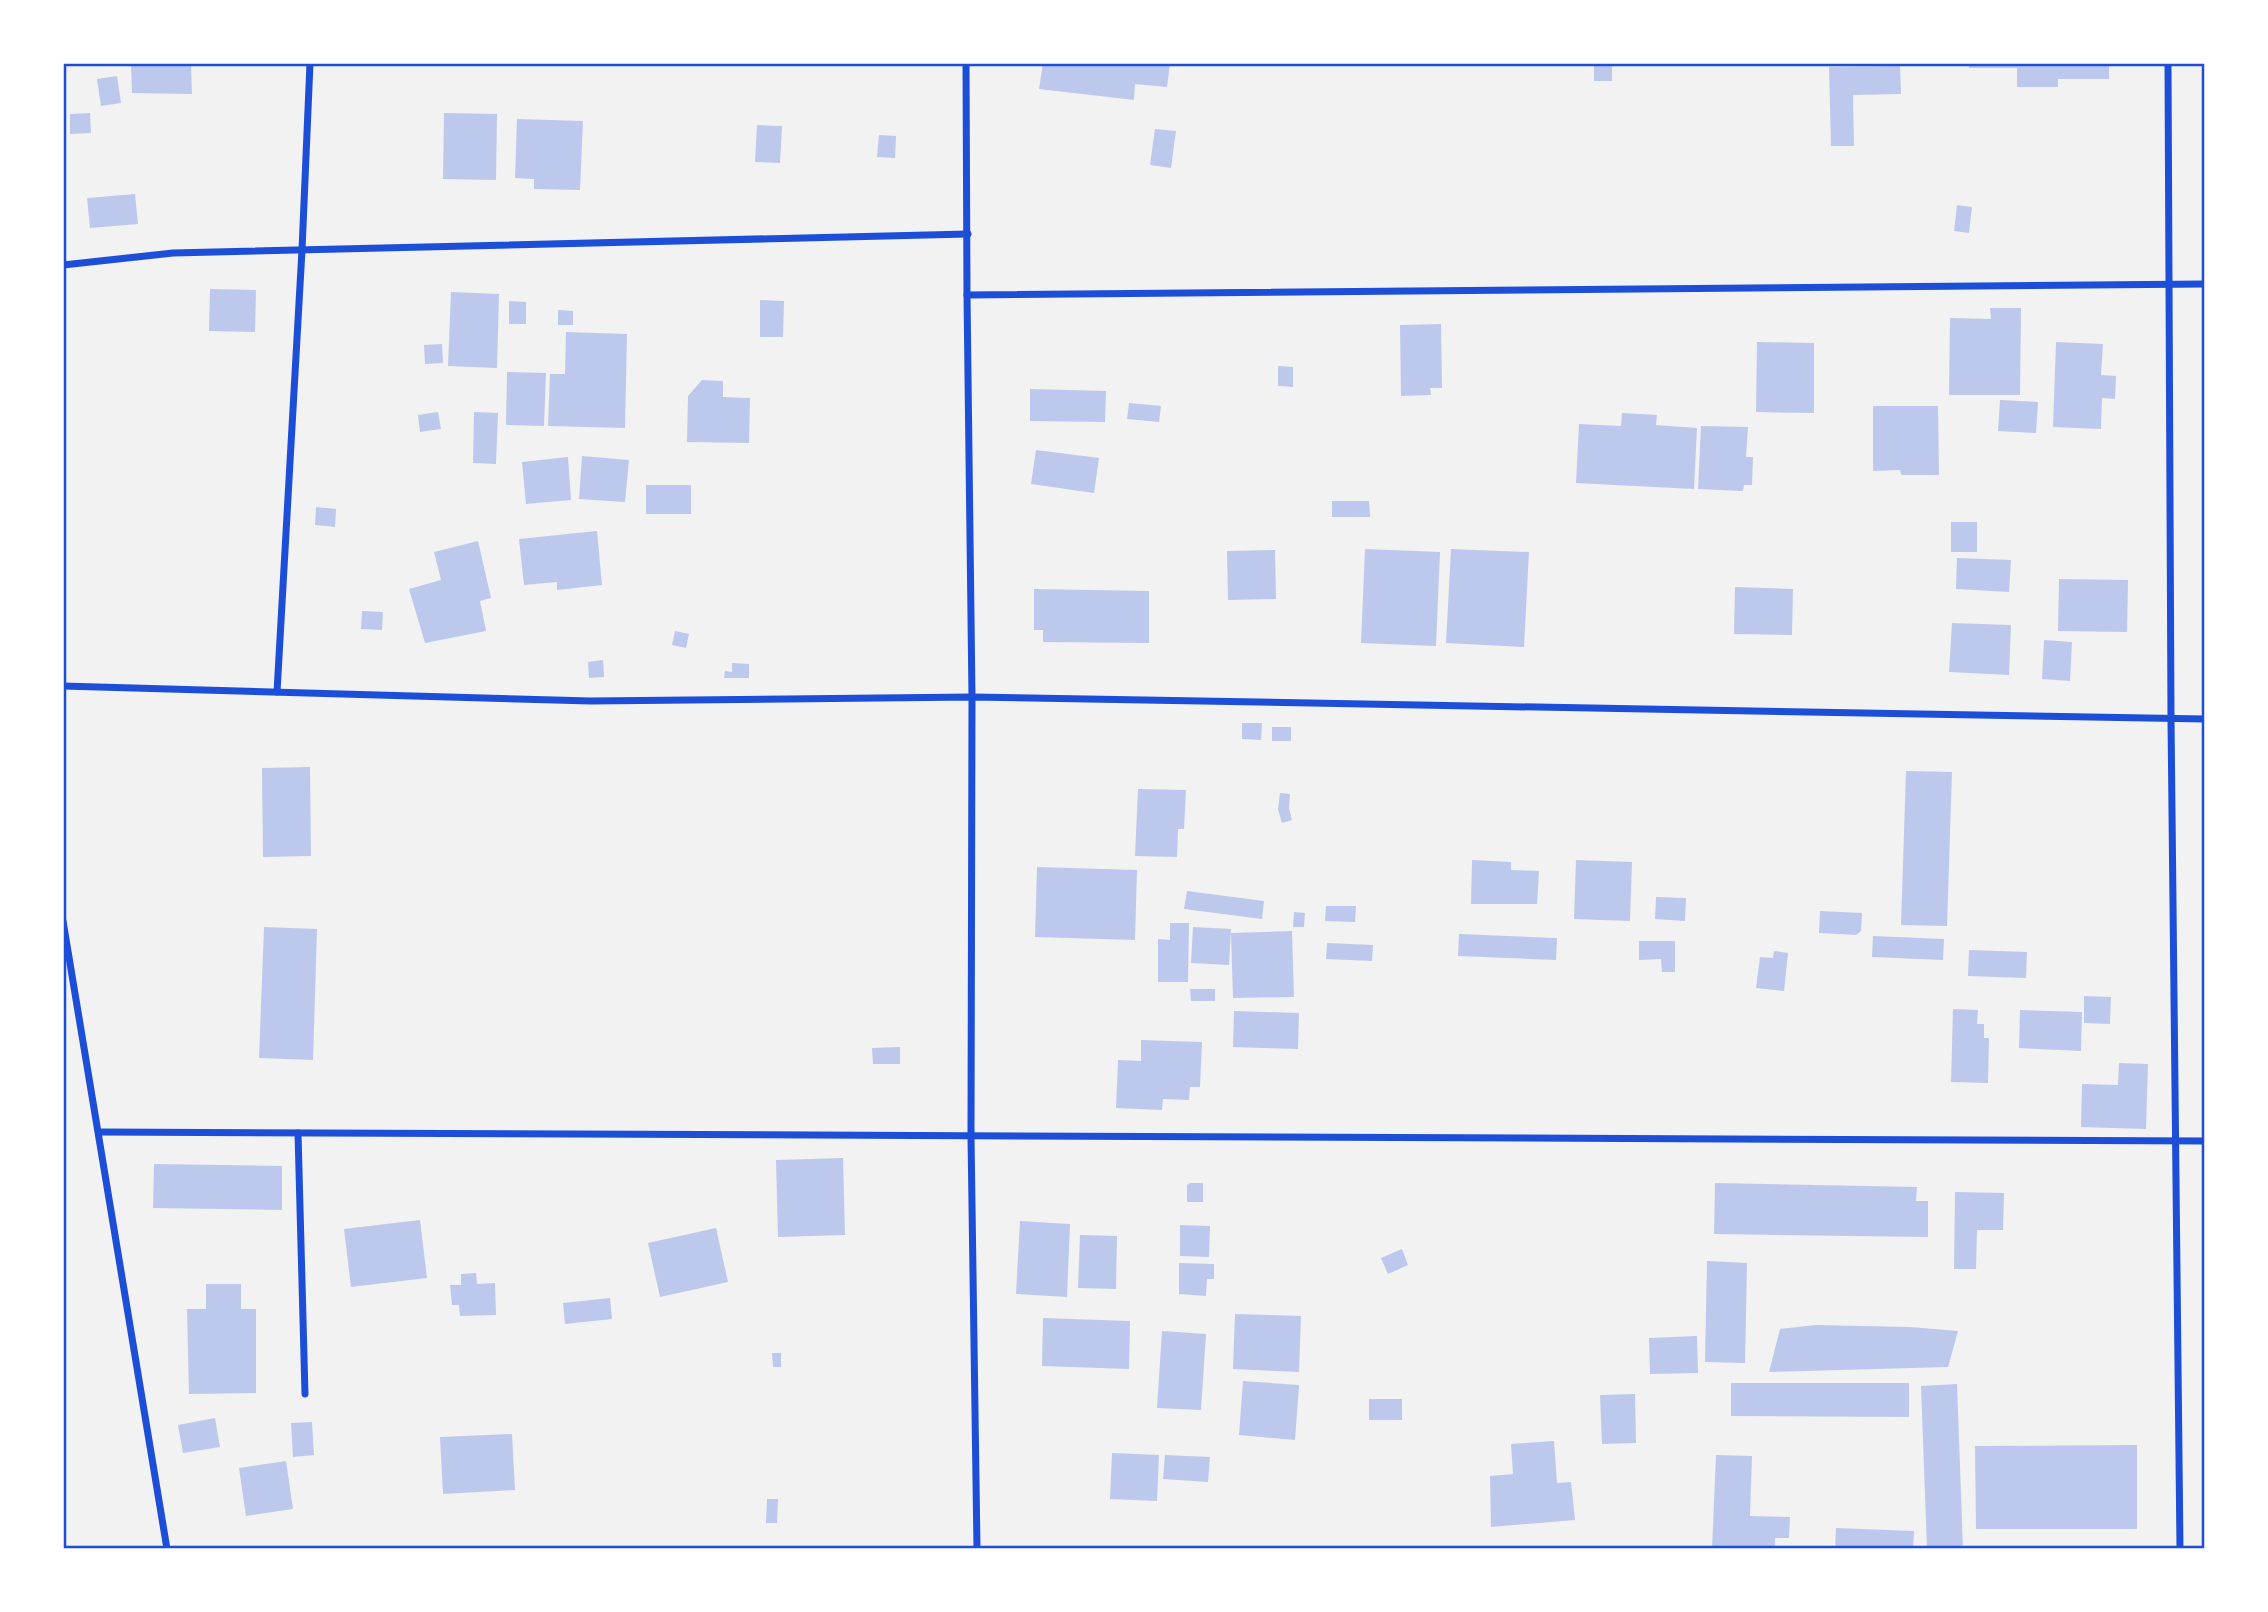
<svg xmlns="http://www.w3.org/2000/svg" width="2268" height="1612" viewBox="0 0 2268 1612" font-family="Raleway,sans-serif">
  <rect width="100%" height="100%" fill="#f2f2f2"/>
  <g fill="#bdc9ec">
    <polygon points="131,63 191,63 192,94 132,93"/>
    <polygon points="1043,63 1170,63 1167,87 1135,84 1134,100 1039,89"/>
    <rect x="1594" y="63" width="18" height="18"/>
    <polygon points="1969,63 2109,63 2109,79 2058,79 2058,87 2017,87 2017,68 1969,68"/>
    <polygon points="1900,66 1901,94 1853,95 1854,146 1831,146 1829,67"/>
    <polygon points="117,76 121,103 101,106 97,79"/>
    <polygon points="90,113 91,133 70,134 70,114"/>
    <polygon points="444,113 497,114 496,180 443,179"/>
    <polygon points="517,119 583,121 580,190 534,189 534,179 515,178"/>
    <polygon points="757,125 782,126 780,163 755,162"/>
    <polygon points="1155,129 1176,131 1171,168 1150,165"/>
    <polygon points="879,135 896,136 895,158 877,157"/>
    <polygon points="135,194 138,224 90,228 87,198"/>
    <polygon points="1957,205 1972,207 1969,233 1954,231"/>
    <polygon points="210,289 256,290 255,332 209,331"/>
    <polygon points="451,292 499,294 497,368 448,366"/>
    <polygon points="760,300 784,301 783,337 760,337"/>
    <polygon points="509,301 526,302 526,324 509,324"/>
    <polygon points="1990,308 2021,308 2020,395 1949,395 1950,318 1991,319"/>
    <polygon points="558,310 573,311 573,325 558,325"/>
    <polygon points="1441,324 1442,388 1430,388 1431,395 1401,396 1400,325"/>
    <polygon points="566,332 627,334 625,428 548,426 550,374 565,374"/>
    <polygon points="1757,342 1814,343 1814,413 1756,412"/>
    <polygon points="2056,342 2103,344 2101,375 2116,376 2115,399 2102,398 2101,429 2053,427"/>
    <polygon points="442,344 443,363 425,364 424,345"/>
    <polygon points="1278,366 1293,367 1293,387 1278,386"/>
    <polygon points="507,372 546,373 544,426 506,425"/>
    <polygon points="702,380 723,381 723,397 750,398 749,443 687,442 688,396"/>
    <polygon points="1030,389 1106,391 1105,422 1030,421"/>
    <polygon points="2000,400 2038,402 2036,433 1998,431"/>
    <polygon points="1129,403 1161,406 1159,422 1127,419"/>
    <polygon points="1873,406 1938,406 1939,475 1901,475 1900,470 1873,471"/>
    <polygon points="438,412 441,429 420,432 418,415"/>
    <polygon points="474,412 498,413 496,464 473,463"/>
    <polygon points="1622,413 1657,415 1656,425 1697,428 1694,489 1576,483 1579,424 1621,426"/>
    <polygon points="1701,426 1748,427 1746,457 1753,457 1752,485 1744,485 1743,491 1698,489"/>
    <polygon points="1036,450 1099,458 1094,493 1031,484"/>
    <polygon points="582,456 629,460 625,502 579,499"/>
    <polygon points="568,457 571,500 526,504 522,462"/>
    <rect x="646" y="485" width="45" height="29"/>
    <polygon points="1332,501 1369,501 1370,517 1332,517"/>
    <polygon points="316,507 336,509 335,527 315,525"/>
    <rect x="1951" y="522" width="26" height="30"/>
    <polygon points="597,531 602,585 557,590 557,582 524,585 519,539"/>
    <polygon points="478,541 491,598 480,601 486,631 425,643 409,589 441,580 434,552"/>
    <polygon points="1365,549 1440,552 1436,646 1361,643"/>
    <polygon points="1451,549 1529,552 1524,647 1446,643"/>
    <polygon points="1275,550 1276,599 1228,600 1227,551"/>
    <polygon points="1957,558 2011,560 2009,592 1956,589"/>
    <polygon points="2059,579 2128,580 2127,632 2058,631"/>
    <polygon points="1735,587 1793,589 1792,635 1734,634"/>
    <polygon points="1034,589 1149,591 1149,643 1043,642 1043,630 1034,630"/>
    <polygon points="362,611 383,612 382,630 361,629"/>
    <polygon points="1952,623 2011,625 2009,675 1949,672"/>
    <polygon points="675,631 689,634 686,648 672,645"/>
    <polygon points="2044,640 2072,642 2070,681 2042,679"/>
    <polygon points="603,660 604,677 589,678 588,662"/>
    <polygon points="732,663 749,664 749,678 724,678 725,671 732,672"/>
    <polygon points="1242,723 1262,723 1261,740 1242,739"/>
    <rect x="1272" y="727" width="19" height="14"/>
    <polygon points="310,767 311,856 263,857 262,768"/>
    <polygon points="1906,771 1952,772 1947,926 1901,925"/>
    <polygon points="1138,789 1186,790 1184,829 1178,829 1177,857 1135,856"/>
    <polygon points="1280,793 1290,794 1289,808 1292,820 1282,823 1278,809"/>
    <polygon points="1472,860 1511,862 1511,870 1539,871 1537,904 1471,904"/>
    <polygon points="1576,860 1632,862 1630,921 1574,919"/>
    <polygon points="1037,867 1137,870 1135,940 1035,937"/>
    <polygon points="1187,891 1264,901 1262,919 1184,909"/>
    <polygon points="1656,897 1686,898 1685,921 1655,919"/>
    <polygon points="1326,906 1356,906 1355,922 1325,921"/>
    <polygon points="1820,911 1862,913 1861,931 1856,935 1819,933"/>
    <polygon points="1294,912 1305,913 1304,927 1293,927"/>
    <polygon points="1170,923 1189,923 1188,982 1158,982 1158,939 1170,940"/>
    <polygon points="264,927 317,929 313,1060 259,1058"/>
    <polygon points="1193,927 1231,929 1229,965 1191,963"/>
    <polygon points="1292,931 1294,997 1233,998 1231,933"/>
    <polygon points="1459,934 1557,938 1556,960 1458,956"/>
    <polygon points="1873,936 1944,939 1943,960 1872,957"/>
    <polygon points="1639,941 1675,941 1675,972 1662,972 1661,959 1639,960"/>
    <polygon points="1327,943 1373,945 1372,961 1326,959"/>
    <polygon points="1969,950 2027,952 2026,978 1968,976"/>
    <polygon points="1774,951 1788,953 1784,991 1756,988 1760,957 1773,958"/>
    <polygon points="1190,989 1215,989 1215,1001 1191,1001"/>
    <polygon points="2084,996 2111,997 2110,1024 2084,1023"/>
    <polygon points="1953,1009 1978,1010 1977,1024 1984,1024 1984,1038 1989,1038 1988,1083 1951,1082"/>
    <polygon points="2020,1010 2082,1012 2081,1051 2019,1048"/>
    <polygon points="1234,1011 1299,1013 1298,1049 1233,1047"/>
    <polygon points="1141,1040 1202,1042 1200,1087 1190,1087 1189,1100 1163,1099 1162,1110 1116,1108 1118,1060 1141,1061"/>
    <polygon points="900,1047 900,1064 873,1064 872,1048"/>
    <polygon points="2119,1063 2148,1064 2146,1129 2081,1127 2082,1084 2118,1085"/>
    <polygon points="843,1158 845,1235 778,1237 776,1160"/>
    <polygon points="154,1164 282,1166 282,1210 153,1208"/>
    <polygon points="1190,1183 1203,1183 1203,1202 1187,1202 1187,1185"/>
    <polygon points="1715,1183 1917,1187 1916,1201 1928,1201 1928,1237 1714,1234"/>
    <polygon points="1955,1192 2004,1193 2003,1230 1977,1230 1976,1269 1954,1269"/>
    <polygon points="420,1220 427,1278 351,1287 344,1229"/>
    <polygon points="1020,1221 1070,1224 1067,1297 1016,1294"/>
    <polygon points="1180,1225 1210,1226 1209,1257 1180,1256"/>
    <polygon points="716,1228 728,1282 660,1297 648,1243"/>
    <polygon points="1080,1235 1117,1236 1116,1289 1078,1288"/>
    <polygon points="1402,1249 1408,1265 1388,1274 1381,1258"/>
    <polygon points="1707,1261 1747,1263 1745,1363 1705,1362"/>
    <polygon points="1179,1263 1214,1264 1214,1279 1207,1279 1206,1296 1179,1294"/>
    <polygon points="476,1273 477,1284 495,1283 496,1315 460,1316 459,1305 452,1305 450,1285 461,1285 461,1274"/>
    <polygon points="206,1284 241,1284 241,1309 256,1309 256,1393 189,1394 187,1309 206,1309"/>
    <polygon points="610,1298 612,1319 565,1324 563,1303"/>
    <polygon points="1235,1314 1301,1316 1299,1372 1233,1369"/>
    <polygon points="1043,1318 1130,1321 1129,1369 1042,1366"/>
    <polygon points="1816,1325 1910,1327 1958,1331 1948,1367 1769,1372 1780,1329"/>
    <polygon points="1162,1331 1206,1334 1201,1410 1157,1408"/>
    <polygon points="1697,1336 1698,1373 1650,1374 1649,1338"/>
    <polygon points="772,1353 781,1353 781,1367 773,1367"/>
    <polygon points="1243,1381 1299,1385 1295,1440 1239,1435"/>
    <polygon points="1731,1383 1909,1383 1909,1417 1731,1416"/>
    <polygon points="1957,1384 1963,1549 1927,1549 1921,1386"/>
    <polygon points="1635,1394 1636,1443 1602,1444 1600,1395"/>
    <rect x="1369" y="1399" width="33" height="21"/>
    <polygon points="215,1418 220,1447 183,1453 178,1425"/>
    <polygon points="312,1422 314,1455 293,1457 291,1423"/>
    <polygon points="512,1434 515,1490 443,1494 440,1437"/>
    <polygon points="1554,1441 1557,1483 1571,1482 1575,1520 1491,1527 1490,1476 1513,1474 1511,1444"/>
    <polygon points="2137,1445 2137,1529 1976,1529 1975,1446"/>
    <polygon points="1112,1453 1159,1455 1157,1501 1110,1499"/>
    <polygon points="1165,1455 1210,1457 1208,1482 1163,1479"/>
    <polygon points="1716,1455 1752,1456 1750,1516 1790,1517 1789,1538 1775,1538 1775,1549 1712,1549"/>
    <polygon points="286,1461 293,1509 246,1516 239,1468"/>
    <polygon points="767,1499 778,1499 777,1523 766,1523"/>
    <polygon points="1836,1528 1914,1531 1913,1549 1835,1549"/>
  </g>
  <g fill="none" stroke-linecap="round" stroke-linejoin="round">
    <g stroke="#1d4ed8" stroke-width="7">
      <polyline points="966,63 967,295 972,697 971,1136 977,1549"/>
      <polyline points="2168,63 2171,719 2180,1549"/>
      <polyline points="63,265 173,253 968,234"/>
      <polyline points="967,295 2205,284"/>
      <polyline points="63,686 591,701 972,697 2205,719"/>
      <polyline points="277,692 302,250 310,63"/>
      <polyline points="63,921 167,1549"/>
      <polyline points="99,1132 2205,1141"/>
      <polyline points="298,1133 305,1394"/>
    </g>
  </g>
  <rect width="2268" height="1612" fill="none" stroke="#ffffff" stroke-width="130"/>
  <rect x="65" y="65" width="2138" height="1482" fill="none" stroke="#1d4ed8" stroke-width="2.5"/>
</svg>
